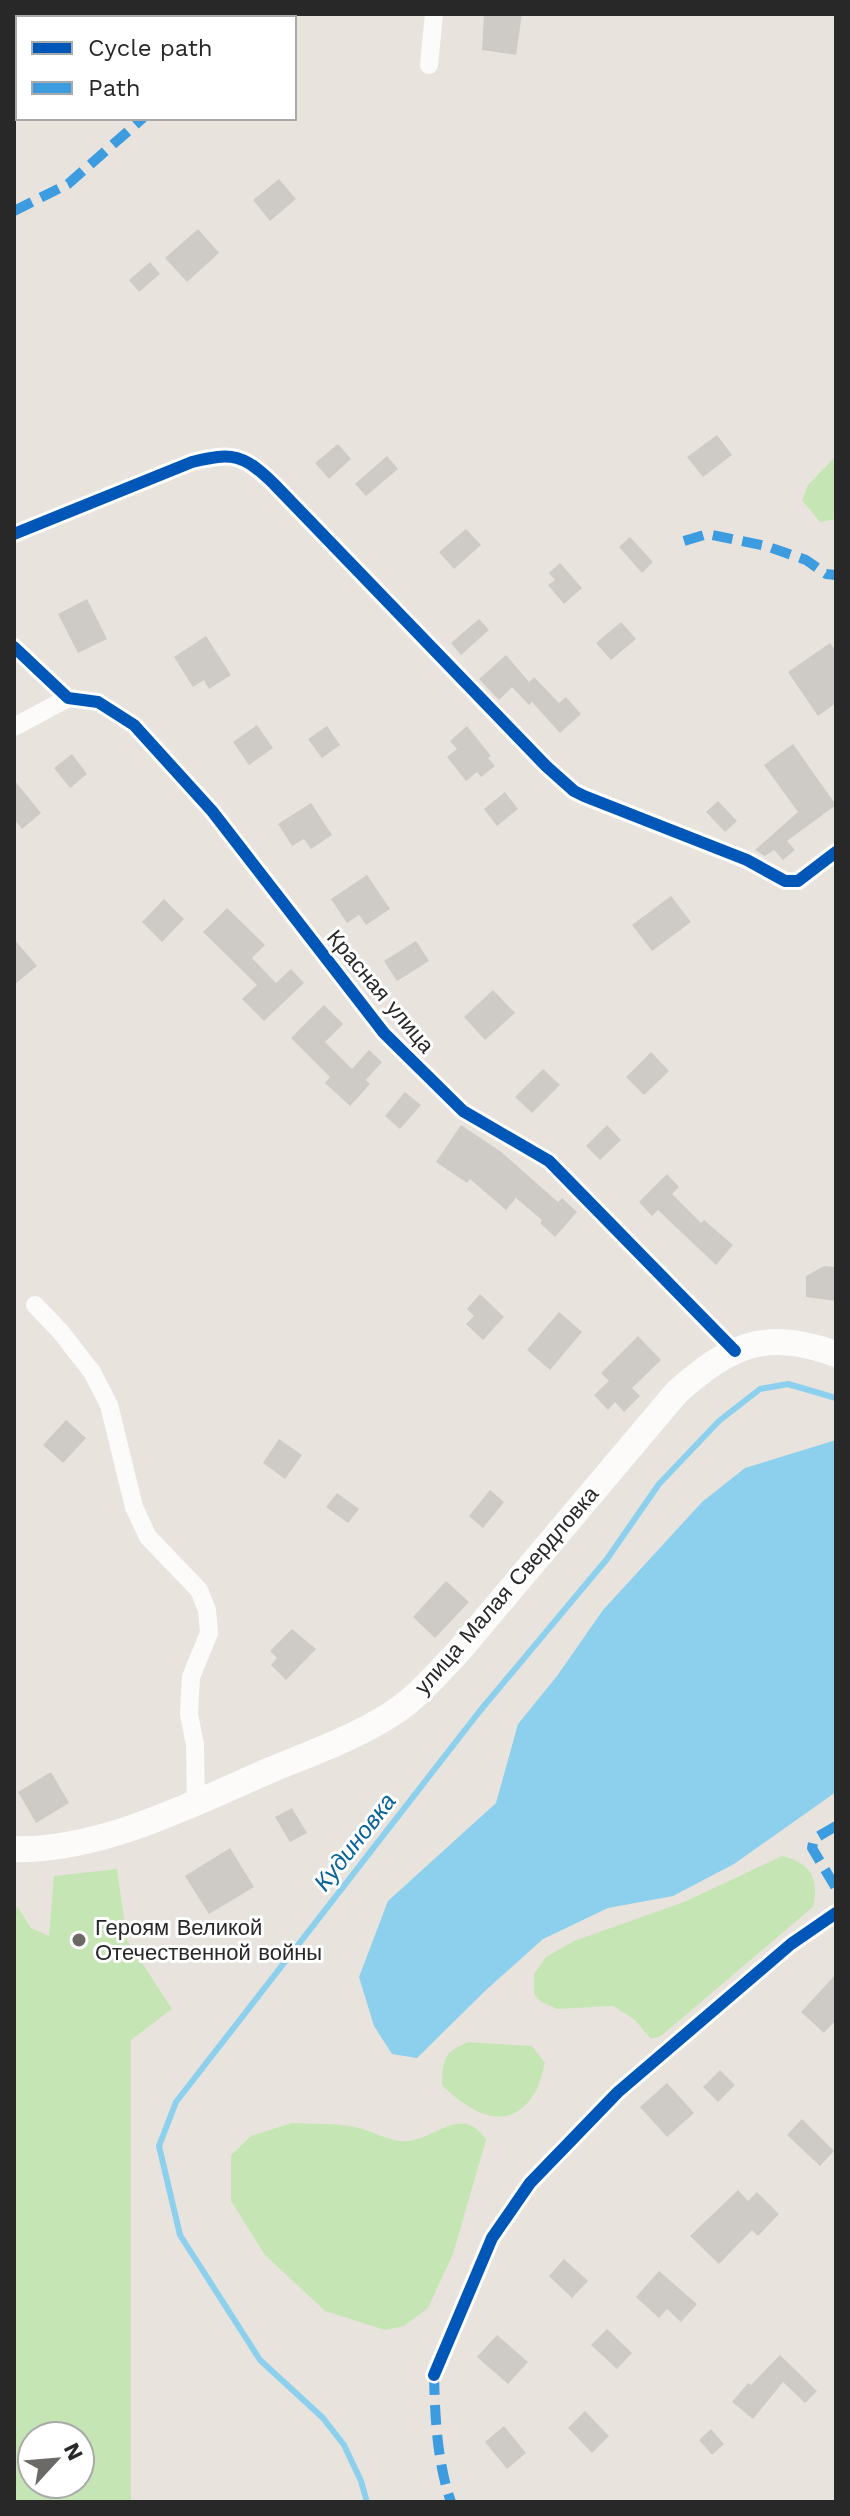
<svg xmlns="http://www.w3.org/2000/svg" width="850" height="2516" viewBox="0 0 850 2516" font-family="'Work Sans',sans-serif">
  <rect width="100%" height="100%" fill="#e8e4dd"/>
  <g fill="#c6e5b4" fill-rule="evenodd">
    <polygon points="836,456 836,519 820,522 802,500 808,485"/>
    <path d="M782,1856c28,6 38,23 31,51l-152,129 -10,3 -16,-19 -22,-14 -56,3 -16,-7 -7,-8v-20l12,-17 28,-16 110,-39z"/>
    <path d="M117,1869l10,71 45,69 -41,31v462h-117v-582l3,-14 14,22 18,8 5,-60zM80,2436v48h-48v-48z"/>
    <path d="M468,2042l64,4 13,17c-2,7 -4,16 -7,24 -25,50 -66,28 -96,-2 1,-26 1,-32 26,-43z"/>
    <path d="M292,2123c21,1 43,0 63,4 18,3 34,16 54,14 27,-3 54,-37 77,-1l-33,114 -25,54 -24,18 -19,4 -60,-19 -60,-56 -34,-54v-46l20,-19z"/>
  </g>
  <polygon fill="#8cd0ed" points="836,1440 836,1792 734,1864 673,1896 608,1908 543,1939 485,1991 417,2058 392,2054 374,2026 359,1977 388,1901 496,1803 518,1724 557,1676 603,1610 702,1502 745,1468"/>
  <g fill="none" stroke-linecap="round" stroke-linejoin="round">
    <polyline stroke="#8cd0ed" stroke-width="6" points="367,2502 361,2481 344,2445 323,2418 260,2360 180,2235 159,2146 176,2102 479,1712 607,1559 659,1484 719,1421 760,1389 788,1384 836,1398"/>
  </g>
  <g fill="#cecbc7">
    <polygon points="484,14 522,14 516,55 482,50"/>
    <polygon points="279,179 296,199 270,221 253,200"/>
    <polygon points="198,229 219,253 187,282 165,258"/>
    <polygon points="150,262 160,274 139,292 129,280"/>
    <polygon points="717,435 732,455 703,477 687,457"/>
    <polygon points="338,444 351,459 329,479 315,463"/>
    <polygon points="387,456 398,469 366,496 355,484"/>
    <polygon points="466,529 481,545 454,569 439,552"/>
    <polygon points="630,537 653,562 642,573 619,547"/>
    <polygon points="560,563 582,588 564,604 548,585 555,580 549,573"/>
    <polygon points="87,599 107,639 78,653 58,614"/>
    <polygon points="479,619 489,630 461,655 451,643"/>
    <polygon points="621,622 636,639 611,660 596,643"/>
    <polygon points="206,636 231,675 209,689 204,680 193,687 174,657"/>
    <polygon points="830,643 836,651 836,703 818,716 788,672"/>
    <polygon points="506,655 529,682 534,677 559,703 566,697 581,714 560,733 532,702 529,705 512,687 499,700 479,679"/>
    <polygon points="257,725 273,748 249,765 233,742"/>
    <polygon points="327,726 340,745 322,758 308,739"/>
    <polygon points="467,726 491,756 488,758 495,766 481,777 477,772 466,781 447,757 457,749 450,741"/>
    <polygon points="793,744 836,805 787,841 795,850 783,860 774,850 765,856 755,850 798,812 764,765"/>
    <polygon points="72,754 87,774 70,788 54,768"/>
    <polygon points="14,780 41,813 22,829 14,819"/>
    <polygon points="505,792 518,809 497,826 484,809"/>
    <polygon points="718,801 737,821 725,832 706,812"/>
    <polygon points="311,803 332,835 311,849 304,839 292,846 278,824"/>
    <polygon points="367,875 390,909 366,925 359,915 347,923 331,899"/>
    <polygon points="671,896 691,922 652,951 632,925"/>
    <polygon points="164,899 184,919 162,942 142,922"/>
    <polygon points="227,908 265,945 252,958 276,983 291,969 304,983 264,1021 242,999 257,985 203,932"/>
    <polygon points="14,939 37,966 14,985"/>
    <polygon points="416,941 429,961 397,981 384,961"/>
    <polygon points="493,990 515,1013 485,1040 464,1017"/>
    <polygon points="324,1005 343,1024 325,1042 352,1069 369,1050 382,1062 366,1080 370,1084 350,1106 325,1083 330,1077 291,1038"/>
    <polygon points="651,1052 669,1071 644,1095 626,1077"/>
    <polygon points="543,1069 560,1085 532,1113 515,1097"/>
    <polygon points="405,1092 421,1105 400,1129 385,1116"/>
    <polygon points="461,1125 500,1151 558,1202 562,1198 577,1212 555,1237 540,1223 542,1220 516,1198 506,1210 470,1179 467,1183 436,1162"/>
    <polygon points="607,1125 621,1140 600,1160 586,1146"/>
    <polygon points="667,1174 679,1187 672,1194 701,1223 704,1220 733,1245 716,1265 658,1210 652,1216 639,1202"/>
    <polygon points="824,1266 836,1267 836,1301 806,1297 806,1276"/>
    <polygon points="480,1294 504,1317 483,1340 466,1324 474,1316 467,1309"/>
    <polygon points="559,1312 582,1332 550,1370 527,1350"/>
    <polygon points="638,1336 661,1360 632,1388 640,1396 624,1412 615,1402 608,1410 594,1395 609,1381 601,1373"/>
    <polygon points="66,1420 86,1438 63,1463 43,1445"/>
    <polygon points="279,1439 302,1455 285,1479 263,1463"/>
    <polygon points="490,1490 504,1502 483,1528 469,1516"/>
    <polygon points="337,1493 359,1509 348,1523 326,1507"/>
    <polygon points="446,1581 469,1602 435,1638 413,1617"/>
    <polygon points="292,1629 316,1649 286,1680 271,1665 277,1658 270,1651"/>
    <polygon points="51,1772 69,1803 36,1823 18,1792"/>
    <polygon points="292,1808 307,1833 290,1842 275,1817"/>
    <polygon points="230,1848 254,1887 209,1914 185,1876"/>
    <polygon points="836,1974 836,2020 824,2033 801,2012"/>
    <polygon points="720,2070 735,2085 718,2102 703,2087"/>
    <polygon points="667,2083 694,2113 667,2137 640,2107"/>
    <polygon points="802,2119 834,2151 820,2166 787,2135"/>
    <polygon points="738,2190 748,2201 757,2192 779,2214 758,2236 752,2230 719,2264 690,2236"/>
    <polygon points="564,2259 588,2281 572,2298 549,2276"/>
    <polygon points="659,2271 697,2304 681,2322 667,2309 659,2318 636,2297"/>
    <polygon points="607,2329 632,2353 617,2369 591,2345"/>
    <polygon points="497,2335 528,2362 508,2384 477,2357"/>
    <polygon points="780,2355 817,2391 805,2403 783,2382 753,2419 732,2402 748,2383 751,2385"/>
    <polygon points="585,2411 609,2436 592,2453 568,2428"/>
    <polygon points="504,2426 526,2453 507,2469 485,2442"/>
    <polygon points="711,2429 724,2444 712,2455 699,2440"/>
  </g>
  <g fill="none" stroke-linecap="round" stroke-linejoin="round">
    <g stroke="#fcfbfa" stroke-width="18">
      <polyline points="429,65 434,14"/>
      <path d="M14,534l178,-72c41,-10 51,-8 82,22l272,282 28,25 10,5 163,64 38,21h13l38,-29"/>
      <polyline points="14,647 68,698 98,702 134,725 212,811 384,1033 463,1111 549,1161 735,1351"/>
      <polyline points="14,727 68,698"/>
      <polyline points="35,1305 60,1331 92,1372 109,1405 134,1507 148,1537 199,1590 207,1610 209,1633 191,1677 189,1714 195,1745 196,1802"/>
      <polyline points="434,2375 492,2238 530,2183 618,2092 791,1944 836,1913"/>
    </g>
    <path stroke="#fcfbfa" stroke-width="26" d="M14,1849c84,3 179,-45 254,-78 41,-17 84,-32 122,-56 26,-16 46,-40 67,-62l219,-260c55,-49 89,-64 160,-39"/>
    <g stroke="#3d9ce0" stroke-width="10" stroke-dasharray="20 10" stroke-linecap="butt">
      <polyline points="256,18 260,14"/>
      <polyline points="14,211 68,184 143,118"/>
      <polyline points="684,541 707,534 766,546 806,560 826,574 836,575"/>
      <polyline points="836,1826 814,1839 812,1848 836,1888"/>
      <path d="M434,2375c1,42 3,87 17,127"/>
    </g>
    <defs>
      <g id="cycleway">
        <path d="M14,534l178,-72c41,-10 51,-8 82,22l272,282 28,25 10,5 163,64 38,21h13l38,-29"/>
        <polyline points="14,647 68,698 98,702 134,725 212,811 384,1033 463,1111 549,1161 735,1351"/>
        <polyline points="434,2375 492,2238 530,2183 618,2092 791,1944 836,1913"/>
      </g>
    </defs>
    <use href="#cycleway" stroke="#fff" stroke-width="17"/>
    <use href="#cycleway" stroke="#0057b8" stroke-width="12"/>
  </g>
  <circle fill="#6b6a67" stroke="#fff" stroke-width="3" cx="79" cy="1940" r="8"/>
  <g text-anchor="middle" stroke-width="6" stroke-linejoin="round" paint-order="stroke">
    <g font-size="22" fill="#282828" stroke="#fff">
      <text transform="translate(381 991) rotate(50)" y="8">Красная улица</text>
      <text transform="translate(506 1590) rotate(-49)" y="8">улица Малая Свердловка</text>
    </g>
    <g font-size="22" fill="#282828" stroke="#fff" text-anchor="start">
      <text x="95" y="1935">Героям Великой<tspan x="95" dy="25">Отечественной войны</tspan></text>
    </g>
    <g font-size="24" font-style="italic" fill="#06639e" stroke="#fff">
      <text transform="translate(355 1842) rotate(-52)" y="8">Кудиновка</text>
    </g>
  </g>
  <rect width="850" height="2516" fill="none" stroke="#282828" stroke-width="32"/>
  <rect x="16" y="16" width="280" height="104" fill="#ffffff" stroke="#a9a9a9" stroke-width="2"/>
  <rect x="32" y="42" width="40" height="12" fill="#0057b8" stroke="#a9a9a9" stroke-width="2"/>
  <text x="88" y="56" font-size="24" fill="#282828">Cycle path</text>
  <rect x="32" y="82" width="40" height="12" fill="#3d9ce0" stroke="#a9a9a9" stroke-width="2"/>
  <text x="88" y="96" font-size="24" fill="#282828">Path</text>
  <g transform="translate(56 2460) rotate(64)"><circle r="38" fill="#ffffff" stroke="#a9a9a9" stroke-width="2"/>
  <path d="M0-6L14 30L0 20L-14 30Z" fill="#6b6a67"/>
  <text y="-12" font-size="22" font-weight="bold" text-anchor="middle" fill="#282828">N</text>
  </g>
</svg>
